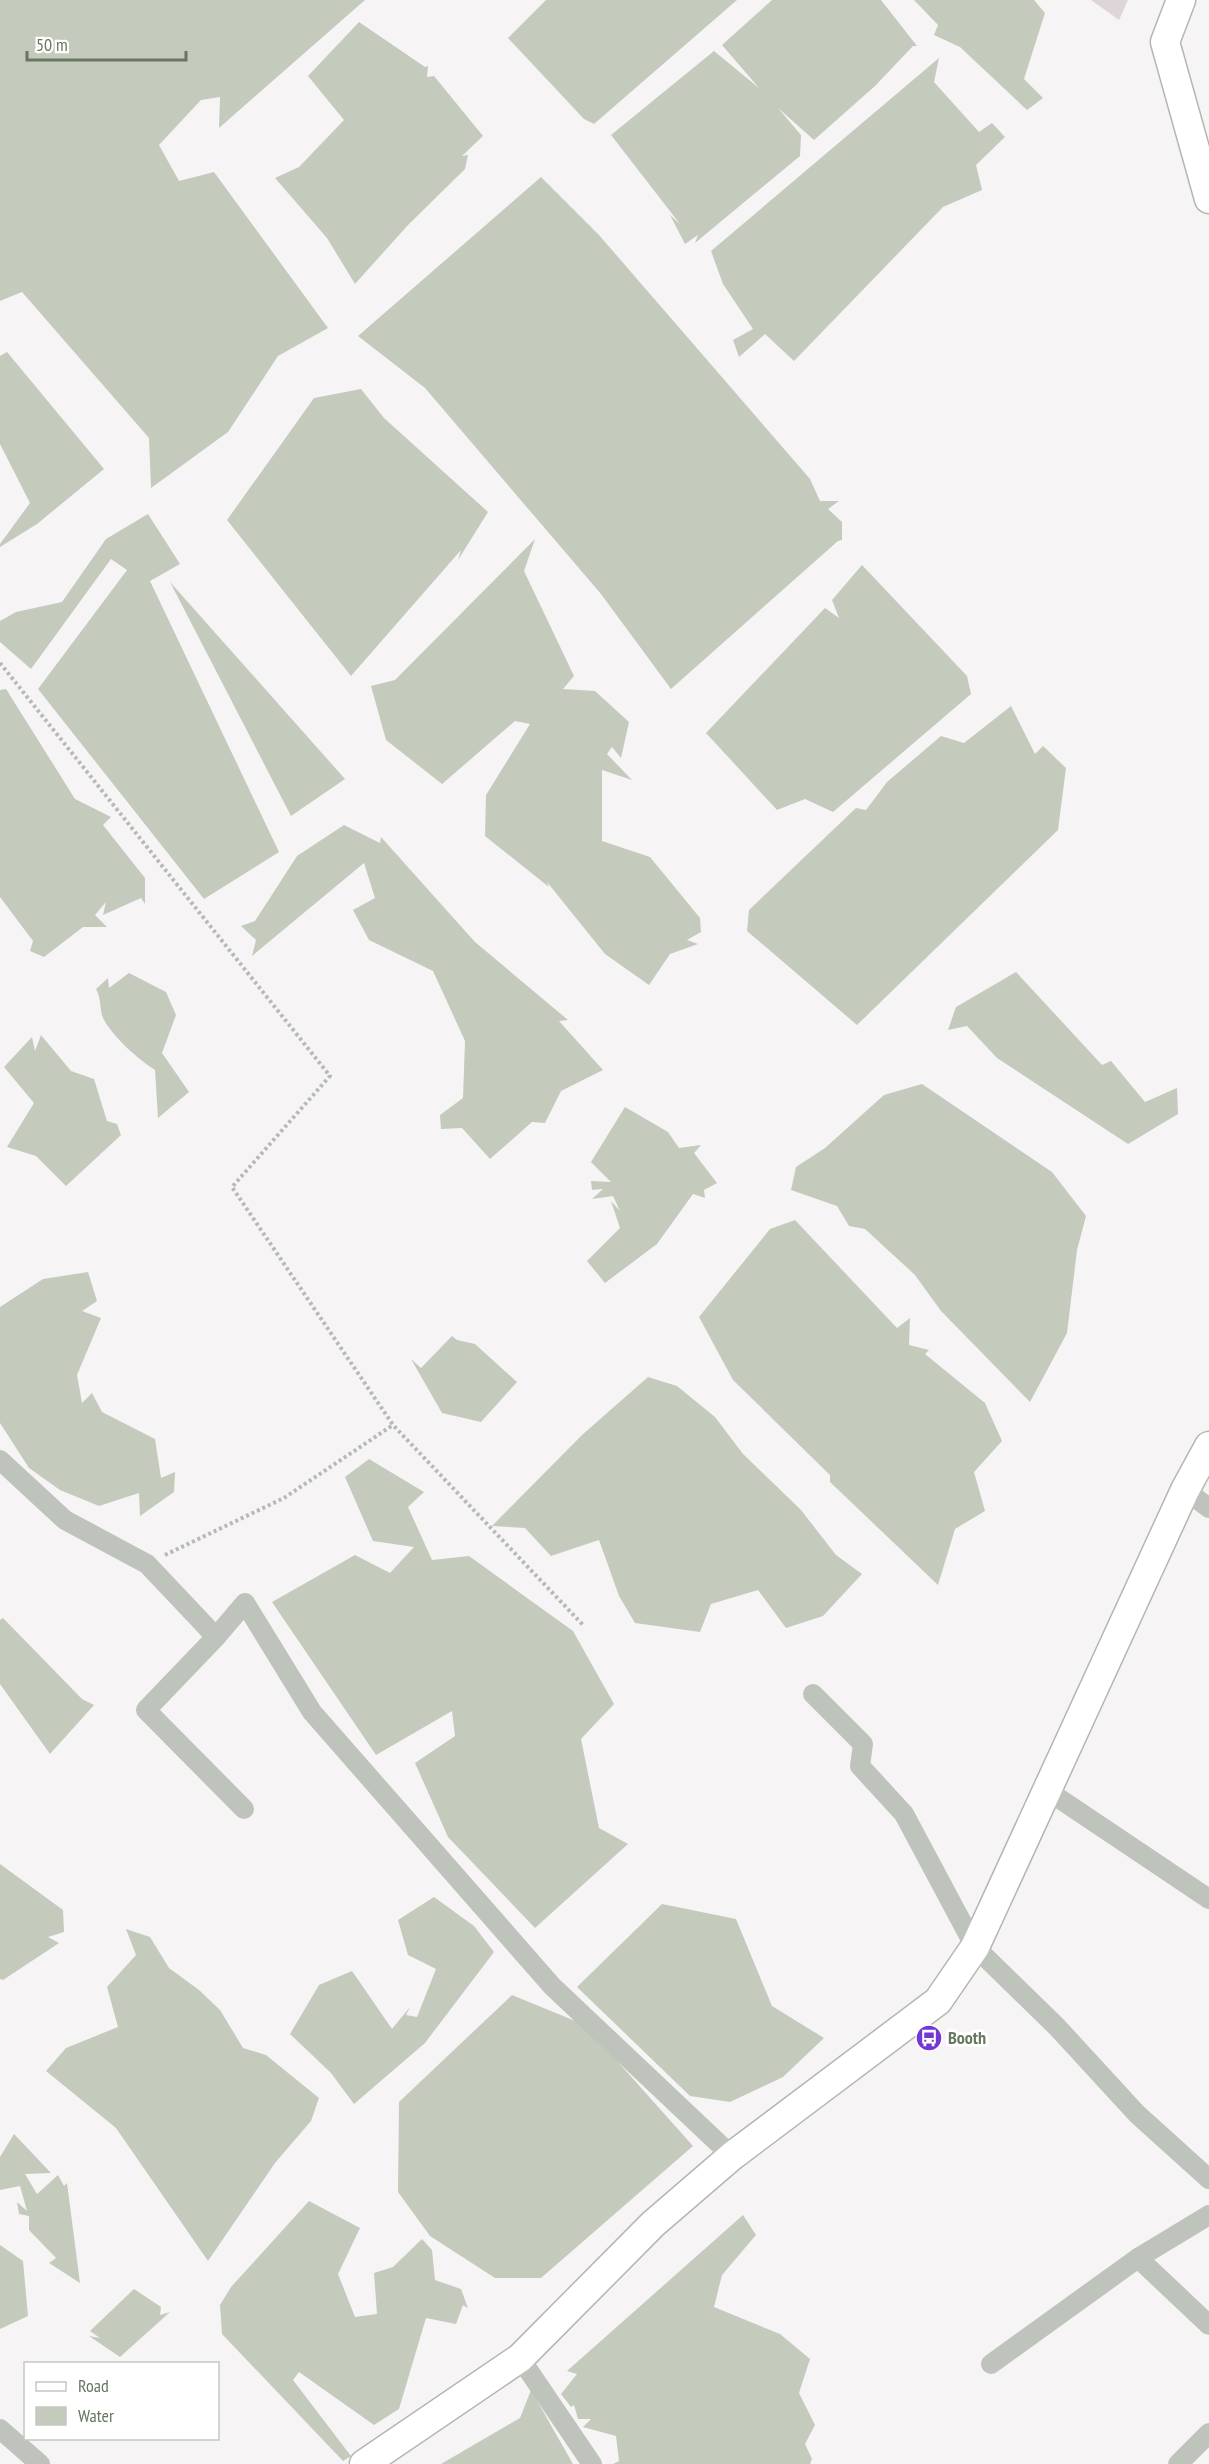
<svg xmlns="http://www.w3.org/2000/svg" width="1209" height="2464" viewBox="0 0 1209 2464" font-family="'PT Sans Narrow',sans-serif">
  <rect width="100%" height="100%" fill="#f7f4f6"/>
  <polygon fill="#ddd5d7" points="1091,0 1128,0 1119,20"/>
  <g fill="#c4cabc">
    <polygon points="0,0 365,0 219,128 220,97 201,100 159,145 179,181 214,172 328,328 278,356 228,432 151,488 149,438 22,292 0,301"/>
    <polygon points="546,0 737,0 594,124 584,119 508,38"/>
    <polygon points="772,0 881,0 917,46 913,46 875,86 814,140 778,108 801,135 800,156 695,243 698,235 685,244 670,215 680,224 611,135 714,51 759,88 722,45"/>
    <polygon points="914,0 1034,0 1045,13 1024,79 1043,98 1027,110 960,47 934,35 938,25"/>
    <polygon points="359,22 425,67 428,66 427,77 434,76 483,136 462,156 468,155 465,169 408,225 355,284 327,238 275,178 299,167 344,120 308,76"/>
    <polygon points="939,58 934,82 979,132 992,123 1005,137 976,165 982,190 943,207 794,361 765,334 739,357 733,340 753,329 723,284 711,251"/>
    <polygon points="541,177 599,235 810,479 820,501 839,501 828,509 842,522 842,540 838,541 671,689 601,594 425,388 358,336"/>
    <polygon points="7,352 104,469 37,524 0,547 0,544 30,503 0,444 0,356"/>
    <polygon points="361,389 384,418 488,512 458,560 461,550 351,676 227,520 314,398"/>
    <polygon points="148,514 180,564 150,581 279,852 204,899 38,689 127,570 111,559 31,669 0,642 0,621 16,612 62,602 106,539"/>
    <polygon points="535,539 524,571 574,676 563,689 595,691 629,722 621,758 612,747 607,754 632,780 602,770 602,841 650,857 700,918 701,932 687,940 698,944 670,954 649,985 605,954 547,882 549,887 485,836 486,795 530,724 515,721 442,784 386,740 371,686 395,680"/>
    <polygon points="862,565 967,676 971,694 833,812 805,799 777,810 706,733 825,608 839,618 832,600"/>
    <polygon points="170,582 345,779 291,816"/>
    <polygon points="6,689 75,799 111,817 103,825 145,878 145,904 141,898 103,915 106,902 95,915 107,927 83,927 44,957 30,951 33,941 0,897 0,690"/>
    <polygon points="1011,706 1035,754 1043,746 1066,768 1058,830 857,1025 747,931 749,910 856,808 866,810 887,782 941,736 964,743"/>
    <polygon points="344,825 380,843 381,837 475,942 568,1020 559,1021 603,1070 561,1091 545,1123 532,1122 490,1159 462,1128 441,1129 440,1115 463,1098 465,1041 433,971 369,940 353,910 375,898 364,863 252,956 256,940 241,926 255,921 297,856"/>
    <polygon points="1016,972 1102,1065 1111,1061 1145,1102 1177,1088 1178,1114 1128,1144 997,1058 967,1026 948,1030 956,1007"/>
    <path d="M129,973l37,19 10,23 -14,38 27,39 -31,26 -3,-48c-17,-11 -41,-32 -51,-50 -5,-9 -2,-21 -8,-31l12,-11 1,10z"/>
    <polygon points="41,1035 71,1071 94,1079 107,1121 117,1124 121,1135 66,1186 36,1156 7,1147 34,1103 4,1067 32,1037 35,1051"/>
    <polygon points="922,1084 1052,1172 1086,1216 1077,1250 1067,1333 1030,1402 941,1311 915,1275 865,1229 849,1226 837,1206 791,1190 796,1167 825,1148 884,1095"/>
    <polygon points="625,1107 668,1132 679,1148 701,1145 694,1153 717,1183 704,1190 705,1198 693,1194 657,1244 605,1283 587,1261 620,1228 611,1201 620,1211 613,1196 592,1199 603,1189 592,1190 591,1181 611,1182 591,1162"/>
    <polygon points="795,1220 897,1328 910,1318 909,1345 929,1350 925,1354 985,1403 1002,1441 974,1472 985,1511 955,1529 938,1585 830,1482 830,1475 733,1380 699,1317 770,1229"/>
    <polygon points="88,1272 97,1301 82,1311 101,1318 77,1375 82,1403 92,1393 102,1412 155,1439 161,1478 175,1472 174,1492 140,1516 139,1493 99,1506 60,1490 29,1468 0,1423 0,1307 43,1279"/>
    <polygon points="452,1336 457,1340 475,1344 517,1382 481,1422 442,1413 411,1359 421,1368"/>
    <polygon points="648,1377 677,1386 715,1417 743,1454 801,1510 836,1555 862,1574 823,1616 786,1628 758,1590 711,1604 700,1632 635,1623 619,1596 599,1540 551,1556 525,1528 492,1526 582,1435"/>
    <polygon points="369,1459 424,1492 408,1507 432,1560 469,1556 573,1631 614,1704 581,1739 599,1828 628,1844 535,1928 448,1837 415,1763 455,1736 452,1711 376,1755 272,1602 355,1555 390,1573 414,1547 373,1541 345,1477"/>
    <polygon points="3,1618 82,1699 94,1705 50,1754 0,1684 0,1620"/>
    <polygon points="0,1864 63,1910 64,1932 48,1937 59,1943 3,1980 0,1979"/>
    <polygon points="434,1897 474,1926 494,1952 425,2043 354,2104 331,2073 290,2034 319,1985 352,1971 392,2029 410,2007 406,2015 417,2017 436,1969 408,1955 398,1920"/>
    <polygon points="662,1904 736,1919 772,2006 824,2038 783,2077 730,2102 690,2096 577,1987"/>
    <polygon points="126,1929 150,1937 169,1968 199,1990 220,2010 243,2048 266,2055 319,2098 311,2121 275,2163 208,2261 116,2128 46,2071 66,2048 118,2027 107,1987 136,1955"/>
    <polygon points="512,1995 585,2025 693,2146 541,2278 495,2278 430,2236 398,2192 399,2102"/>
    <polygon points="14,2134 51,2173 25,2174 37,2194 58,2175 64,2186 67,2183 80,2283 49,2263 56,2258 29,2230 29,2216 19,2214 17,2202 27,2211 20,2186 0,2190 0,2157"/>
    <polygon points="309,2201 360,2228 338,2274 355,2317 377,2314 374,2273 393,2267 422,2239 432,2250 435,2280 461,2289 468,2308 463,2305 456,2324 426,2318 399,2409 374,2425 299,2372 293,2380 351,2456 343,2461 222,2334 220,2305 231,2287"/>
    <polygon points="743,2215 756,2235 722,2275 714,2307 780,2334 810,2359 799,2393 815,2425 805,2444 812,2459 810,2464 613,2464 619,2461 616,2436 583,2427 591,2419 578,2419 574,2405 571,2407 561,2394 577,2374 567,2371"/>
    <polygon points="0,2245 23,2261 28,2316 0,2329"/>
    <polygon points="134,2289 161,2307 160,2315 170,2312 120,2357 89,2336 100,2338 90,2331"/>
    <polygon points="531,2390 573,2464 441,2464 520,2418"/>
  </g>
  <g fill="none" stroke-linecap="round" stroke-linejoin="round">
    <defs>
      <g id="secondary">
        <polyline points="1181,0 1165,42 1209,199"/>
        <polyline points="364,2464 520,2358 653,2224 732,2156 938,2001 975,1947 1185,1490 1209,1446"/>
      </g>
    </defs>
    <use href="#secondary" stroke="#b2b8ae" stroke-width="31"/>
    <g stroke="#b6bab4" stroke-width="4" stroke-dasharray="3 3" stroke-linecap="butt">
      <polyline points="0,663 330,1076 232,1187 393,1425 584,1626"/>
      <polyline points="165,1555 284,1498 393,1425"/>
    </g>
    <g stroke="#bec3bb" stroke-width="20">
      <polyline points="0,1460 65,1520 147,1564 216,1637"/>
      <polyline points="1185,1490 1209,1508"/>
      <polyline points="813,1694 863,1744 860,1766 904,1814 975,1947 1057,2027 1137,2114 1209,2179"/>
      <polyline points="1048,1791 1209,1899"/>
      <polyline points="244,1809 146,1710 216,1637 245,1603 312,1712 552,1986 732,2156"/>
      <polyline points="1209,2215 1138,2258 1209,2325"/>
      <polyline points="520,2358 592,2464"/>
      <polyline points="991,2364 1138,2258"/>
      <polyline points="0,2429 40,2464"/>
      <polyline points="1178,2464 1209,2433"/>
    </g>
    <use href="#secondary" stroke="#fff" stroke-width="28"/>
  </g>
  <defs>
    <symbol id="bus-disc" viewBox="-11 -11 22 22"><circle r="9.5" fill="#7436d4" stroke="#fff"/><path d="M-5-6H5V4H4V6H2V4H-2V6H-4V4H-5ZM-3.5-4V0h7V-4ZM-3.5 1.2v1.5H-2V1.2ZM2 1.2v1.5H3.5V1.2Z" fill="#fff"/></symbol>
  </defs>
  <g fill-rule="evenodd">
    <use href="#bus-disc" x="914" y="2023" width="30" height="30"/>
  </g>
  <g text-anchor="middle" stroke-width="6" stroke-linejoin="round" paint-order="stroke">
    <g font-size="18" font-weight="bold" fill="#68775f" stroke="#fff" text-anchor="start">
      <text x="948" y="2044">Booth</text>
    </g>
  </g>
  <rect x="24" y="2362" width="195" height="78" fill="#ffffff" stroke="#c3c9bf" stroke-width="1.5"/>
  <rect x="36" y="2382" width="30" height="9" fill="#ffffff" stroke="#c3c9bf" stroke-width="1.5"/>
  <text x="78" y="2392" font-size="18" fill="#68775f">Road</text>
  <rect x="36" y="2407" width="30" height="18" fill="#c4cabc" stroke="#c3c9bf" stroke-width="1.5"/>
  <text x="78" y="2422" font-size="18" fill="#68775f">Water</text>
  <path d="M27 51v9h159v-9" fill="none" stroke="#68775f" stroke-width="3"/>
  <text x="36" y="51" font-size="18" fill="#68775f" stroke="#ffffff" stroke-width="4.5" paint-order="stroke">50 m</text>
</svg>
